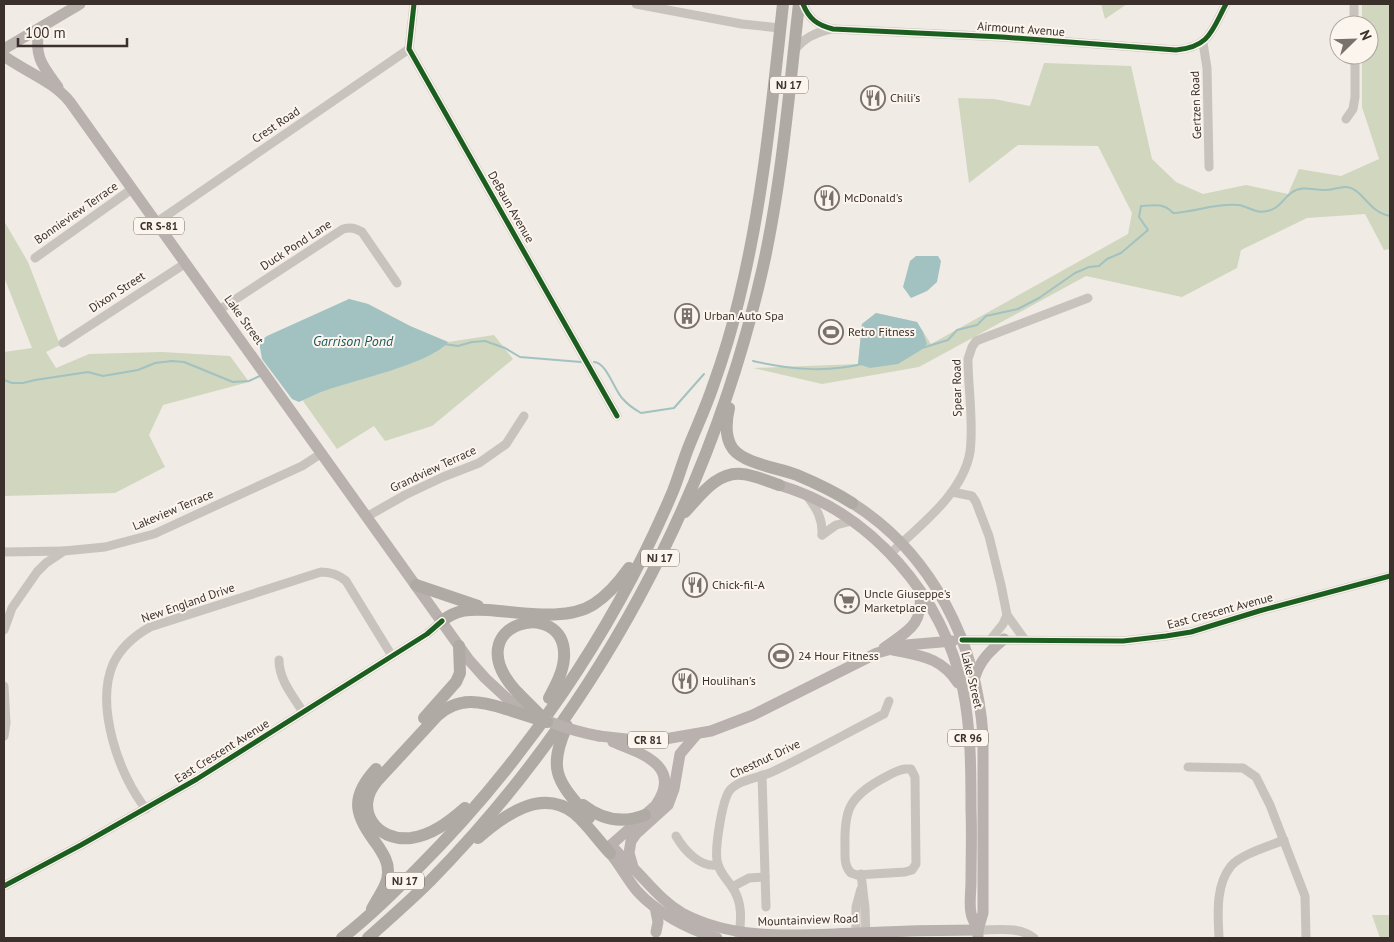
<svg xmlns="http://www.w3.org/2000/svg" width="1394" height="942" viewBox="0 0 1394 942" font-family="'PT Sans',sans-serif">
  <rect width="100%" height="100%" fill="#f0ebe5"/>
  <g fill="#d1d6bf">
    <polygon points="1101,4 1127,4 1105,19"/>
    <polygon points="1362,4 1390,4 1390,249 1384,250 1365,214 1307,218 1241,250 1237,268 1182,297 1086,276 919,367 822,384 753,368 858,364 862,324 876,313 917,322 931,344 1128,234 1132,213 1098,146 1018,145 969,183 958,98 994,99 1030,106 1044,63 1131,66 1152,159 1176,182 1203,194 1246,185 1288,194 1299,169 1341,176 1379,159 1362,107 1362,55 1369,55 1369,25 1362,25"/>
    <polygon points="4,221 28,262 60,345 46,352 56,368 89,354 162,352 230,356 249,382 163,405 149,435 165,467 115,493 4,496 4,352 32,348 4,277"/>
    <polygon points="349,299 368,304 410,326 448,342 494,335 513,359 432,426 385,441 374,426 337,449 267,350"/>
    <polygon points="1372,915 1390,915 1390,938 1380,938"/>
  </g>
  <g fill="#a1c2c1">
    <polygon points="916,256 938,256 941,261 937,282 927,291 911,298 903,287 910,261"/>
    <path d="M349,299l19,5 42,22 38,16c-16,21 -93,38 -121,48 -10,3 -19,8 -28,12l-7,-3 -30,-40 -3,-17 8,-6z"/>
    <polygon points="876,313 917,322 923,332 927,344 921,350 898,364 870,368 858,364 862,324"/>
  </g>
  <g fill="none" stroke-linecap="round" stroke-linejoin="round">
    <g stroke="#a1c2c1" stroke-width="2">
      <polyline points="444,344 458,346 472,342 485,341 505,348 520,357 581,362"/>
      <path d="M922,348l26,-8 9,-10 20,-5 9,-9 32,-7 21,-11 36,-25 14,-6 10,-1 8,-7 14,-6 27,-23 -9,-13 2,-11c13,-1 23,-3 32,7 22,-1 42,-10 65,-8 10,1 17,9 29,6 12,-2 16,-12 24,-18 11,-8 21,-3 33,-3 7,1 16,-4 23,-3 16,2 21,25 43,29"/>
      <path d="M753,361c36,8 72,12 109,3"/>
      <path d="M594,362c12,0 20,27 28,36 5,6 12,11 19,15l33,-5 30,-34"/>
      <polyline points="4,380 12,383 23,383 35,380 88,372 103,376 138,370 155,363 172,361 184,362 233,382 249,381 262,375"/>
    </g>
    <g stroke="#c9c3be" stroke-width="9">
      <polyline points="414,4 409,49 617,416"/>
      <polyline points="636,4 742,24 780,28"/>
      <path d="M803,4c6,15 14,21 30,25l169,8 174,13c34,-3 36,-20 50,-46"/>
      <polyline points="1354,4 1354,25"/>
      <polyline points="1203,43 1207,68 1209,167"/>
      <path d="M794,51c10,-13 20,-18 37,-22"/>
      <polyline points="1346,119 1353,109 1355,97 1355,55"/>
      <polyline points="157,222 409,49"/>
      <polyline points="35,258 132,189"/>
      <path d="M219,310l124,-81c8,-2 12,-1 19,3l35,51"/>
      <polyline points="63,343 186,263"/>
      <polyline points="952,492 972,496 976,502 989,536 1001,585 1007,615 1025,640"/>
      <path d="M808,497c9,12 15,23 14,38"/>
      <polyline points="368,516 405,495 443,477 479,463 506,444 524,416"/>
      <polyline points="822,535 836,525 852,521"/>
      <polyline points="4,552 64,551"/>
      <path d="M890,554c29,-28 73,-60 80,-102 4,-29 -2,-63 -2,-93l4,-12 4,-6 112,-43"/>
      <polyline points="4,630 12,608 37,572 46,563 64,551 105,547 154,534 302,466 322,453"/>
      <polyline points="991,639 1003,624 1007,615"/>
      <polyline points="962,640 1123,641 1166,636 1191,632 1259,611 1390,576"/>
      <path d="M279,660c0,20 14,36 24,52"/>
      <polyline points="4,686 6,723 4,736"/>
      <polyline points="1188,767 1243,768 1256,777 1270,805 1305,896 1306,938"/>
      <path d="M905,769h6l4,8 1,87 -4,6 -7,2 -48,3 -6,-2c-7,-7 -6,-16 -6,-26 -1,-35 3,-49 35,-67 8,-4 16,-10 25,-11z"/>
      <polyline points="762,775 766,907"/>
      <path d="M146,809c-27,-33 -51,-103 -33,-145 8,-17 21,-28 37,-37l171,-55c10,0 17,2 25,9l46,75"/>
      <path d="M676,836c8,14 24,32 42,29"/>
      <polyline points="861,874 865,908 866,938"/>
      <polyline points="4,886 81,845 197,779 427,634 442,621"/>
      <polyline points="732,887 749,878 765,877"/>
      <path d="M978,930c19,0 41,-4 56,8"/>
      <path d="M739,938c2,-18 4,-36 -7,-51 -6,-9 -14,-16 -15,-27 -2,-13 5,-60 13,-70 10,-11 29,-12 42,-18 38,-18 75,-39 112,-58l5,-13"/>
      <polyline points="856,938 856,907 861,889"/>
      <path d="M1219,938c-1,-23 -4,-52 12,-72 10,-12 39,-20 53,-26"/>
    </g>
    <g stroke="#b8b1ad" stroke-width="11">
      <path d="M39,29c-5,28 3,36 19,58"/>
      <polyline points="4,49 80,4"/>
      <path d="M4,56c22,16 49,25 66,46l399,558 16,18 27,25"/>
      <path d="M779,485c92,27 165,112 184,205 8,39 8,81 8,120 1,24 0,48 0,72 0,10 -2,21 0,31 1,6 5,12 7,17"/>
      <path d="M852,503c80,50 125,141 131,233v177l-5,17v8"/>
      <path d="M884,648c24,-18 39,-22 36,-55"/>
      <path d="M893,650c28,6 48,7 65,33"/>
      <path d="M975,677c5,-17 16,-27 29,-38"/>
      <polyline points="599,736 635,740 665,739 711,731 753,715 877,653 906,645 953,641"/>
      <path d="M613,742c28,11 70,24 43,63l-45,40 -1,8c10,12 17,26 27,38 20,22 51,38 80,47"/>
      <path d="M611,845c8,9 15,17 24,25 15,15 28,32 47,43 55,29 115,22 175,20 40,-2 81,-3 121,-3"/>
      <polyline points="633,867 629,853 631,841 636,834 668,805 674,789 680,754 697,734"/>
      <polyline points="655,907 658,922 656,932"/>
    </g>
    <g stroke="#afaaa4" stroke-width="12">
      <path d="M729,408c-3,13 -5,29 4,41 12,15 46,19 64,26 19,8 38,17 55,28"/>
      <path d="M685,512c15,-16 32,-41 57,-38 12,1 25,7 37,11"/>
      <polyline points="416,585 478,606"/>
      <path d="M442,621c15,-12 28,-12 46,-11 32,2 79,12 106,-6 14,-9 25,-22 35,-36"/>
      <path d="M518,693c-66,-70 50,-99 46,-35 -1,14 -8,27 -15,40"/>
      <polyline points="424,718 456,682 460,673 459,646"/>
      <path d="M567,726c-21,46 -8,56 22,92"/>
      <path d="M583,805c19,15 39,19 62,10"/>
      <path d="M465,808c-16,14 -33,27 -54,30 -35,4 -58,-29 -34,-57l60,-65c21,-20 44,-15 69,-7"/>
      <path d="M478,838c24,-21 63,-51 96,-25 13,11 24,27 36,40"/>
      <path d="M372,909c6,-12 17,-25 16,-38 0,-10 -5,-17 -10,-25 -22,-30 -30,-47 -2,-77"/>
      <path d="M342,938c27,-21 51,-45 75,-69 107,-107 197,-238 256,-378 6,-15 10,-30 16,-45 8,-20 17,-39 24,-60 10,-28 19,-57 26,-87 24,-97 33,-196 44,-295"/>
      <path d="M368,938c21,-19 42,-37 62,-57 166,-169 281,-384 333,-614 19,-86 26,-175 36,-263"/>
    </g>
    <path stroke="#b8b1ad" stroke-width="11" d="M512,703c28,17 55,27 87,33"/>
    <g stroke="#afaaa4" stroke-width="12">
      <polyline points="518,693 545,720"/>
      <polyline points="506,709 547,722"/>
    </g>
    <defs>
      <g id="cycleway">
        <polyline points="414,4 409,49 617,416"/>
        <path d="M803,4c6,15 14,21 30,25l169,8 174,13c34,-3 36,-20 50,-46"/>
        <polyline points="962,640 1123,641 1166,636 1191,632 1259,611 1390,576"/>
        <polyline points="4,886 81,845 197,779 427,634 442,621"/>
      </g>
    </defs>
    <use href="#cycleway" stroke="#fbf5ee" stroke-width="8"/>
    <use href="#cycleway" stroke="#1b5e20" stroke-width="5"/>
  </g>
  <defs>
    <symbol id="restaurant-ring" viewBox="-11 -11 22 22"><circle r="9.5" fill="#fbf5ee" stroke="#7a716c" stroke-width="1.5"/><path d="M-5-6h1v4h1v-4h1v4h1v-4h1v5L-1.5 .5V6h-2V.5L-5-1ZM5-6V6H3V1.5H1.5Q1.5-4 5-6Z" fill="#7a716c"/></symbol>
    <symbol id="building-ring" viewBox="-11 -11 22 22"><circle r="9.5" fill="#fbf5ee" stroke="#7a716c" stroke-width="1.5"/><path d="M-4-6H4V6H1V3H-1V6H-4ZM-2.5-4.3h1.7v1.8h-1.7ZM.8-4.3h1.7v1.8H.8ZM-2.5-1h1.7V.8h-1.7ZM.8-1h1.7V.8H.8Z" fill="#7a716c"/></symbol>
    <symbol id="stadium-ring" viewBox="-11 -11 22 22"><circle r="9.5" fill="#fbf5ee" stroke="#7a716c" stroke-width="1.5"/><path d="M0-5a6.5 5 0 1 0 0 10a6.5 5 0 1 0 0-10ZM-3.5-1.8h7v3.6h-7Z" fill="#7a716c"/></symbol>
    <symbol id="supermarket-ring" viewBox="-11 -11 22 22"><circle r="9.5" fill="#fbf5ee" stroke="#7a716c" stroke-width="1.5"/><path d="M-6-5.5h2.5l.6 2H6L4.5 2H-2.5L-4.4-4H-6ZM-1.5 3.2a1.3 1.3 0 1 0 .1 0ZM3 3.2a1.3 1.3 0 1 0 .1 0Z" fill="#7a716c"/></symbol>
  </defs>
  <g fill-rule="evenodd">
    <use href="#restaurant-ring" x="859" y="84" width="28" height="28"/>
    <use href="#restaurant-ring" x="813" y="184" width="28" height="28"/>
    <use href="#building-ring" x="673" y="302" width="28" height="28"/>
    <use href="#stadium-ring" x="817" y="318" width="28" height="28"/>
    <use href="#restaurant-ring" x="681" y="571" width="28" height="28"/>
    <use href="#supermarket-ring" x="833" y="587" width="28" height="28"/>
    <use href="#stadium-ring" x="767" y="642" width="28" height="28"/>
    <use href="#restaurant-ring" x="671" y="667" width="28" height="28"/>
  </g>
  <g text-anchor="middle" stroke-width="4" stroke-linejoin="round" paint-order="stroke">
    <g fill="#fbf5ee" stroke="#756b66" stroke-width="1">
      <rect x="770" y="76.5" width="38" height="17" rx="4"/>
      <rect x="134" y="217.5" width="50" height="17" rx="4"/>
      <rect x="641" y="549.5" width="38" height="17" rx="4"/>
      <rect x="948" y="729.5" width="40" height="17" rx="4"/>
      <rect x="628" y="731.5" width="40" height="17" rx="4"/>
      <rect x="386" y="872.5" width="38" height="17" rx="4"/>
    </g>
    <g font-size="11" font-weight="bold" fill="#3b302b">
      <text x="789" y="89">NJ 17</text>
      <text x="159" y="230">CR S-81</text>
      <text x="660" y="562">NJ 17</text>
      <text x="968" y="742">CR 96</text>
      <text x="648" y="744">CR 81</text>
      <text x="405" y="885">NJ 17</text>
    </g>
    <g font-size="12" fill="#3b302b" stroke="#fbf5ee">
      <text transform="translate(1021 29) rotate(4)" y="4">Airmount Avenue</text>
      <text transform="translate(1196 105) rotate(-92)" y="4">Gertzen Road</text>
      <text transform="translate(276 125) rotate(-34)" y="4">Crest Road</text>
      <text transform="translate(511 207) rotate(60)" y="4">DeBaun Avenue</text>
      <text transform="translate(76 213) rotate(-35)" y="4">Bonnieview Terrace</text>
      <text transform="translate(296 245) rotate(-33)" y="4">Duck Pond Lane</text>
      <text transform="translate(117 292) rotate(-33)" y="4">Dixon Street</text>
      <text transform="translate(244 320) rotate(54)" y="4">Lake Street</text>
      <text transform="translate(957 388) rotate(-91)" y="4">Spear Road</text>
      <text transform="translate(433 469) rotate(-25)" y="4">Grandview Terrace</text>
      <text transform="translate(173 510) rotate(-23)" y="4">Lakeview Terrace</text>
      <text transform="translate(188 603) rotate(-19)" y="4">New England Drive</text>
      <text transform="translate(1220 611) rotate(-15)" y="4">East Crescent Avenue</text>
      <text transform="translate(972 680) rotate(76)" y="4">Lake Street</text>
      <text transform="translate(222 751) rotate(-32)" y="4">East Crescent Avenue</text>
      <text transform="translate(765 759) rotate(-25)" y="4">Chestnut Drive</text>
      <text transform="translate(808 920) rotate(-2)" y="4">Mountainview Road</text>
    </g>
    <g font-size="12" fill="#3b302b" stroke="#fbf5ee" text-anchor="start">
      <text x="890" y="102">Chili's</text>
      <text x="844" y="202">McDonald's</text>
      <text x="704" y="320">Urban Auto Spa</text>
      <text x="848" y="336">Retro Fitness</text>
      <text x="712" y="589">Chick-fil-A</text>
      <text x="864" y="598">Uncle Giuseppe's<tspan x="864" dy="14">Marketplace</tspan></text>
      <text x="798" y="660">24 Hour Fitness</text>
      <text x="702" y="685">Houlihan's</text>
    </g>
    <g font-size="14" font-style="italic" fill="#1f5a5e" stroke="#fbf5ee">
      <text x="353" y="346">Garrison Pond</text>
    </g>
  </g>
  <rect width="1394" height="942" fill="none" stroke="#3b302b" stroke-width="10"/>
  <g transform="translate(1354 40) rotate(67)"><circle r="24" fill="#fbf5ee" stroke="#aea6a0"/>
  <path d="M0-4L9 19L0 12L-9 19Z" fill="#7a716c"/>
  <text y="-8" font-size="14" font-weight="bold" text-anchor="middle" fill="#3b302b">N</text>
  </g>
  <path d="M18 38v8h109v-8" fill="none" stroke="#3b302b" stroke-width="2.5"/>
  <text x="25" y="38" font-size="15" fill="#3b302b" stroke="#fbf5ee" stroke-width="4" paint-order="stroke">100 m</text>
</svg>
